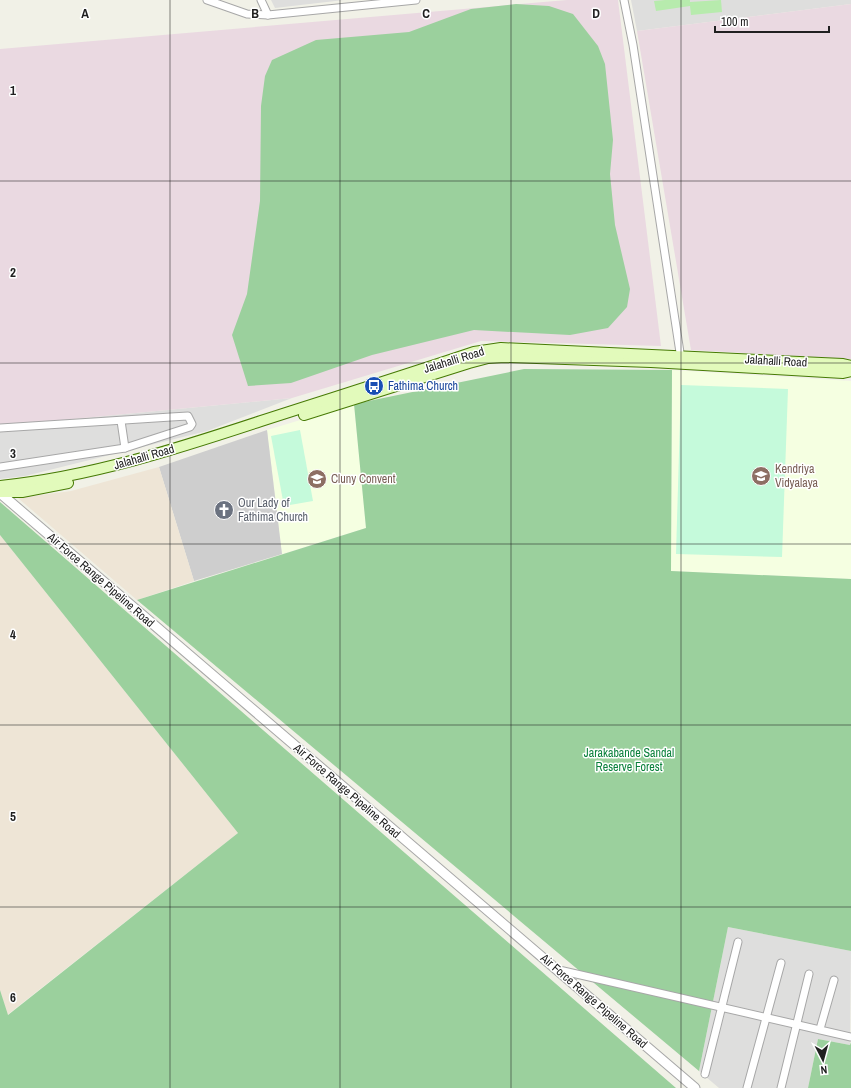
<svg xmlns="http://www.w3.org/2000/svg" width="851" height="1088" viewBox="0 0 851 1088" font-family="'Archivo Narrow',sans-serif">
  <rect width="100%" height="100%" fill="#f1f1e7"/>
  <g fill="#dededd">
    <polygon points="271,0 344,0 275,8"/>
    <polygon points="631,0 851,0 851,4 637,31"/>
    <polygon points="292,398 207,431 25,476 0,479 0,426"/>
    <polygon points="728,927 851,951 850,1045 818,1039 808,1088 719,1088 699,1071"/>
  </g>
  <g fill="#ead9e1">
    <polygon points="567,0 618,0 661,346 481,341 292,398 0,426 0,49"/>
    <polygon points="851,4 851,359 691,350 637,31"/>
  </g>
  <g fill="#f5ffe1">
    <polygon points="672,370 851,381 851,579 671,571"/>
    <polygon points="354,404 366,528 282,554 267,430"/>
  </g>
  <polygon fill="#cecece" points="267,430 282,554 194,581 159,467"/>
  <g fill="#eee5d6">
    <polygon points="159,467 194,581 137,600 18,498 71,491"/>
    <polygon points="0,535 238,833 7,1015 0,990"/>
  </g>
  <polygon fill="#b7ebad" points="665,0 690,0 690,2 721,0 722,12 691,15 690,6 656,11 654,1"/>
  <g fill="#9bd09d">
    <polygon points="516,4 549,6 573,14 598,46 605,64 613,140 610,174 615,225 630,289 627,307 608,328 570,335 474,330 372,355 291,383 248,386 232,335 247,294 260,201 261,106 265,76 272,60 316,40 409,32 471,9"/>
    <polygon points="524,369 672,370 671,571 851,579 851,951 728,927 699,1071 137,600 366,528 354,404"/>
    <polygon points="0,502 676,1088 0,1088 0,990 8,1015 238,833 0,535"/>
    <polygon points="818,1039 850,1045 851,1042 851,1088 808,1088"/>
  </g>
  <g fill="#c5fadb">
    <polygon points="681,385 788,389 782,557 676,554"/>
    <polygon points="300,430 313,501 284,506 271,436"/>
  </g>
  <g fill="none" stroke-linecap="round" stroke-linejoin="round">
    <defs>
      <g id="minor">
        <polyline points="207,0 247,14 268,15 416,0"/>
        <polyline points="261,0 268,15"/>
        <polyline points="624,0 633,45 681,359"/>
        <polyline points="121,421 125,448"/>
        <polyline points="0,428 171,417 188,416 192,424 190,427 125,448 0,467"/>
        <polyline points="559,970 851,1037"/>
        <polyline points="820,1029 834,980"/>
        <polyline points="705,1074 738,942"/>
        <polyline points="747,1088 781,963"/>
        <polyline points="781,1088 809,974"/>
      </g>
      <polyline id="tertiary" points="0,493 695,1088"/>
      <g id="secondary">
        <polyline points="304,415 469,363 488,358 505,357 651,362 843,373 851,371"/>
        <path d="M0,486c90,-9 176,-37 261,-65 71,-23 142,-45 213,-69l27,-4 342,16 8,2"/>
        <polyline points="1,492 22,492 68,483"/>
      </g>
    </defs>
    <use href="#minor" stroke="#a7a7a7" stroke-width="9"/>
    <use href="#tertiary" stroke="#a7a7a7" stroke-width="11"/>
    <use href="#secondary" stroke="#467a04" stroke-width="12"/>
    <use href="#minor" stroke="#fff" stroke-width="7"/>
    <use href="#tertiary" stroke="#fff" stroke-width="9"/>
    <use href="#secondary" stroke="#e2fabb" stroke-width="10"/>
  </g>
  <path fill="none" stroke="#202020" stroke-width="1" stroke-opacity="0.55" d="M170,0v1088M340,0v1088M511,0v1088M681,0v1088M0,181h851M0,363h851M0,544h851M0,725h851M0,907h851"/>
  <defs>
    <symbol id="bus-disc" viewBox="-11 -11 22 22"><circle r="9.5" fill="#1a4fb4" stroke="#fff"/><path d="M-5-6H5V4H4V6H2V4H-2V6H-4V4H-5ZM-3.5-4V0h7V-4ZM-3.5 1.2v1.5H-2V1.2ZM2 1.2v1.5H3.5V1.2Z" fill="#fff"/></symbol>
    <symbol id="school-disc" viewBox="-11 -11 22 22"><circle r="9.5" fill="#8d6e63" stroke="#fff"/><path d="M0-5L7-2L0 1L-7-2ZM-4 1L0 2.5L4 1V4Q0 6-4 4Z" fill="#fff"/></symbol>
    <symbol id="church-disc" viewBox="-11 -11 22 22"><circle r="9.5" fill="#6b7280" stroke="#fff"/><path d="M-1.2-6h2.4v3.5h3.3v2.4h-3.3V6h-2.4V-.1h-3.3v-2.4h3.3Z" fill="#fff"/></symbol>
  </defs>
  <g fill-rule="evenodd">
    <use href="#bus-disc" x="363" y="375" width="22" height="22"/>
    <use href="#school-disc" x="750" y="465" width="22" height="22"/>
    <use href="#school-disc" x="306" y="468" width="22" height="22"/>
    <use href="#church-disc" x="213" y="499" width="22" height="22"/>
  </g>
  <g text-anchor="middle" stroke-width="3" stroke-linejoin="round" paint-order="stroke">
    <g font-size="12" fill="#202020" stroke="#fff">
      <text transform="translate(454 360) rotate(-17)" y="4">Jalahalli Road</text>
      <text transform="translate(776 361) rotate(3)" y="4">Jalahalli Road</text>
      <text transform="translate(144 457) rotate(-16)" y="4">Jalahalli Road</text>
      <text transform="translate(101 580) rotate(41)" y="4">Air Force Range Pipeline Road</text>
      <text transform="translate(347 791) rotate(41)" y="4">Air Force Range Pipeline Road</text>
      <text transform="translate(594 1001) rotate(41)" y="4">Air Force Range Pipeline Road</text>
    </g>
    <g font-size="12" fill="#164399" stroke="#fff" text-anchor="start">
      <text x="388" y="390">Fathima Church</text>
    </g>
    <g font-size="12" fill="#785e54" stroke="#fff" text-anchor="start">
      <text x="775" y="473">Kendriya<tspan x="775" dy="14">Vidyalaya</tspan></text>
      <text x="331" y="483">Cluny Convent</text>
    </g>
    <g font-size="12" fill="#5b616d" stroke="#fff" text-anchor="start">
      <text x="238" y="507">Our Lady of<tspan x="238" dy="14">Fathima Church</tspan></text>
    </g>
    <g font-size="12" fill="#0b813c" stroke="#fff">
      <text x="629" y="757">Jarakabande Sandal<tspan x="629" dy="14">Reserve Forest</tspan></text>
    </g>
  </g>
  <g font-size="13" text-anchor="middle" font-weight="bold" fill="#202020" stroke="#fff" stroke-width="3" stroke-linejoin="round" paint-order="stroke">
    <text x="85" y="18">A</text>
    <text x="255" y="18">B</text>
    <text x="426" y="18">C</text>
    <text x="596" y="18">D</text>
    <text x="13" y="95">1</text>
    <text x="13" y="277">2</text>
    <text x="13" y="458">3</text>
    <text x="13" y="639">4</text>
    <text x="13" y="821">5</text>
    <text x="13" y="1002">6</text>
  </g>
  <g transform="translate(823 1060) rotate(174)" stroke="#ffffff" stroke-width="3" paint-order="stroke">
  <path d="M0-3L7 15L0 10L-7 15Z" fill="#202020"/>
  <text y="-6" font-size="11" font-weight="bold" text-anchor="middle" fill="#202020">N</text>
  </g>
  <path d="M715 26v6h114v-6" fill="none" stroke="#202020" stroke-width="2"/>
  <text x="721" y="26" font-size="12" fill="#202020" stroke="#ffffff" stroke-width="3" paint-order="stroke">100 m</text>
</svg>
